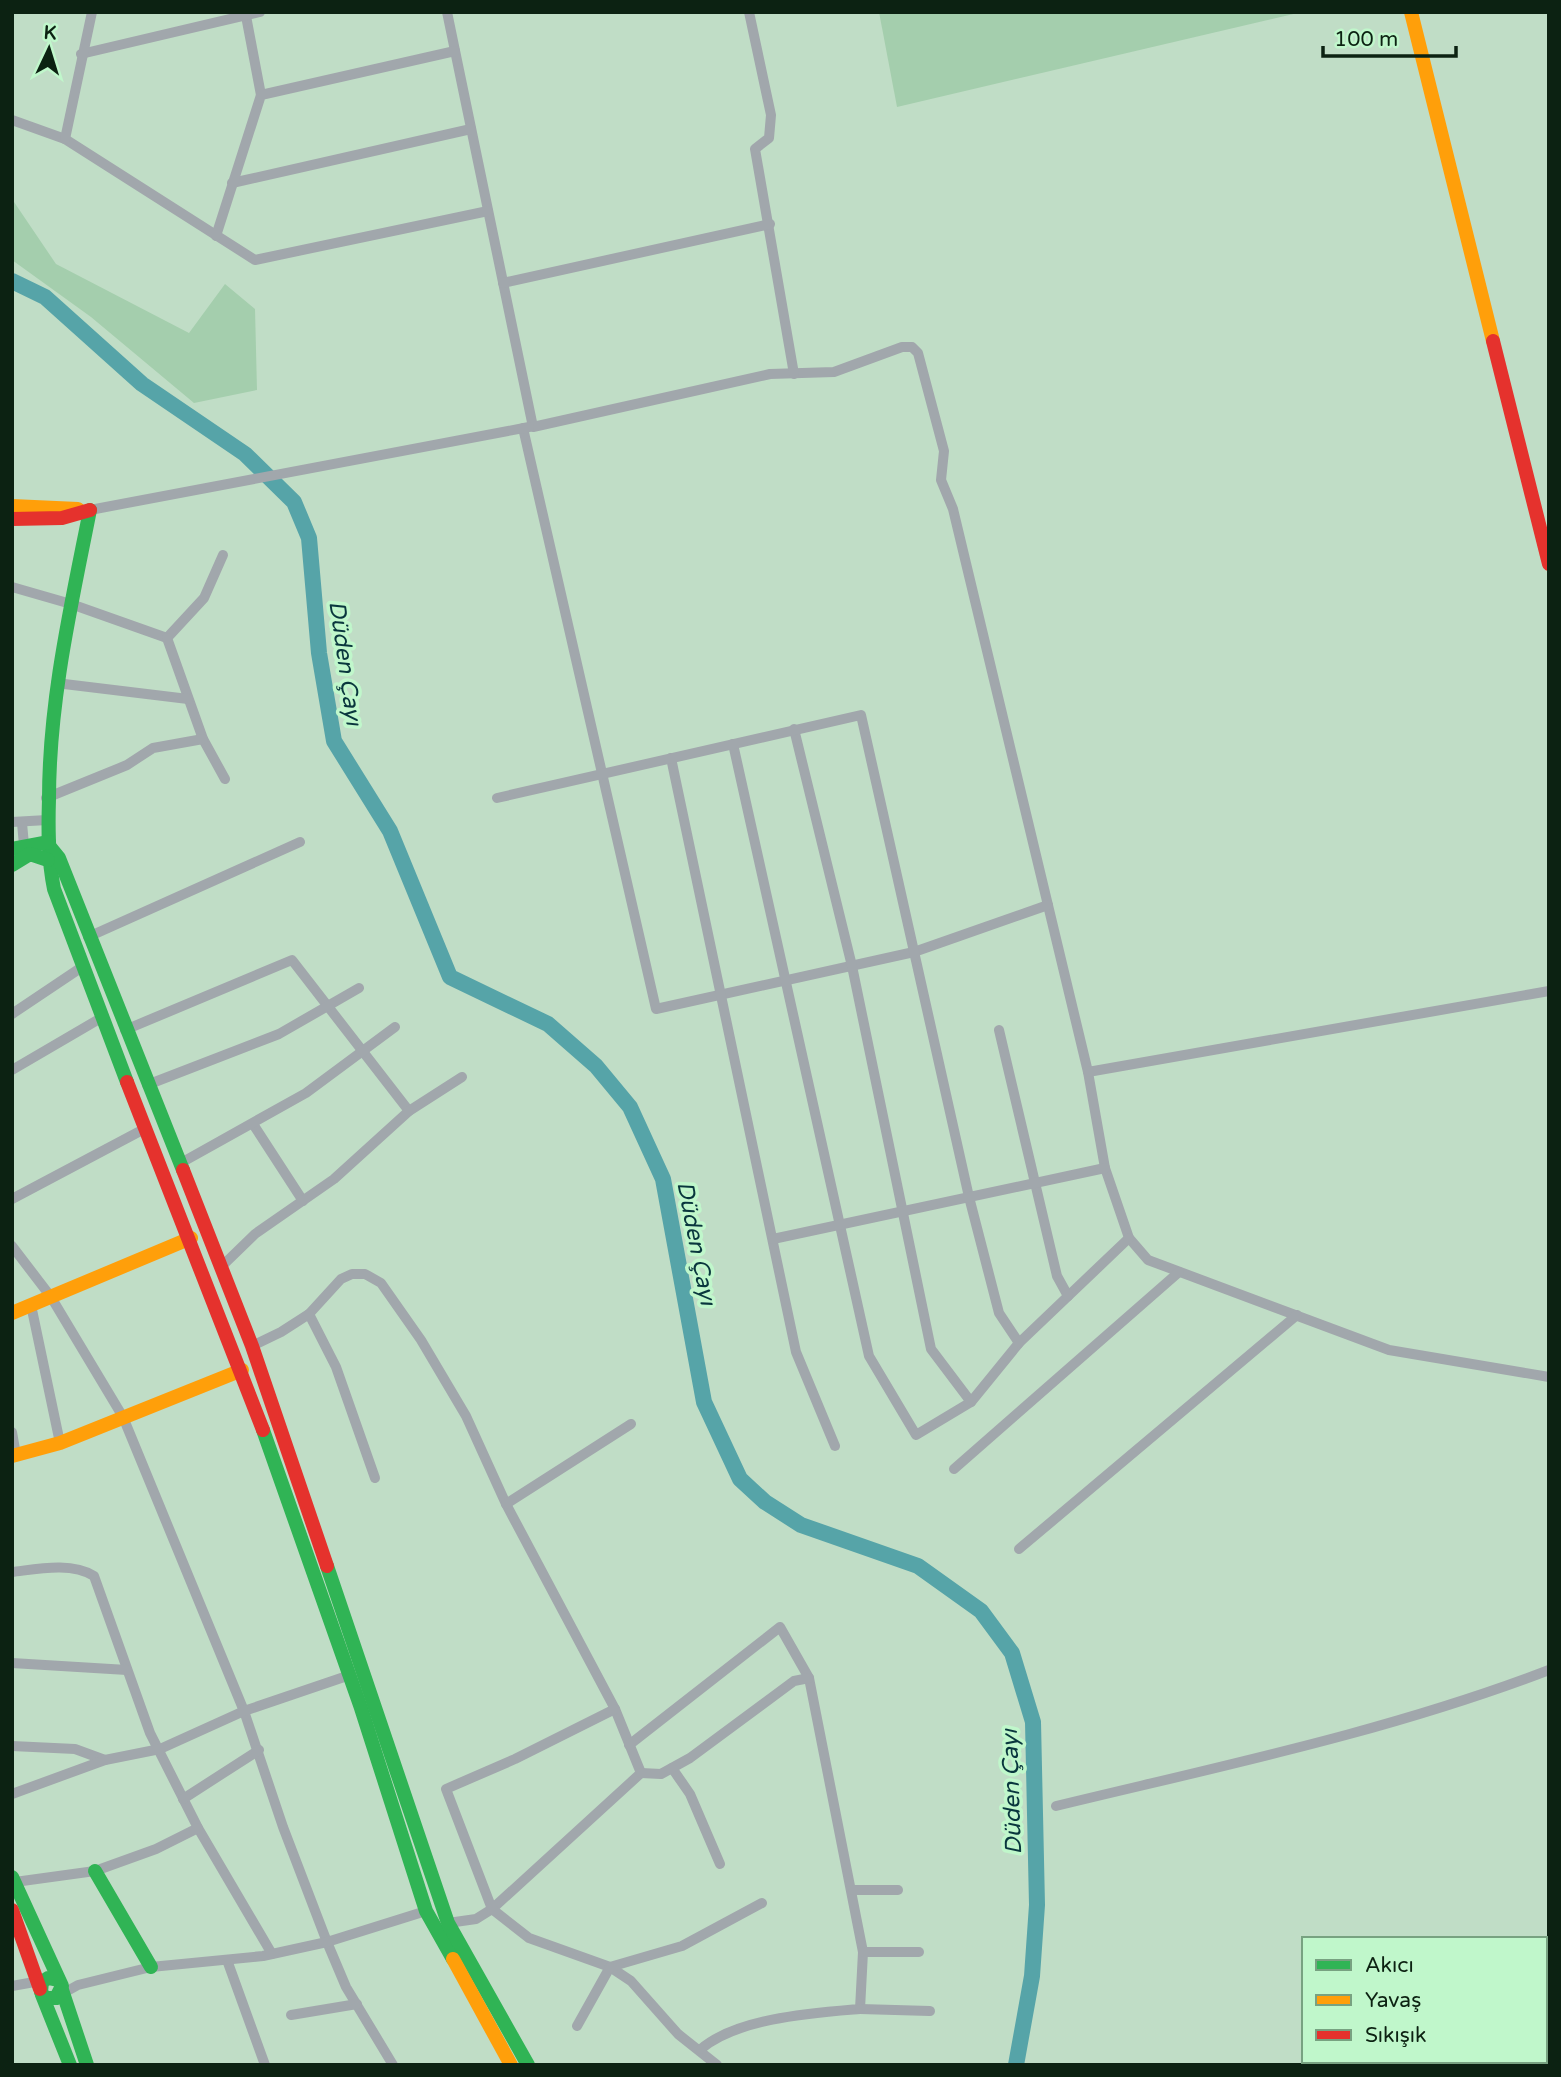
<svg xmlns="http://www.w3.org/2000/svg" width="1561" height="2077" viewBox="0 0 1561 2077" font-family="'Varela Round',sans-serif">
  <rect width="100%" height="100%" fill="#c0ddc6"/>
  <g fill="#a4cead">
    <polygon points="879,12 1302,12 897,107"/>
    <polygon points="12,199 56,264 189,333 225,284 255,309 257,390 194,403 91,317 12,260"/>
  </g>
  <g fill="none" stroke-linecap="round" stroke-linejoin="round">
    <polyline stroke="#56a4a8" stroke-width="16" points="12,281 45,297 142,384 245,454 294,502 309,538 319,653 334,741 390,831 450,977 548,1024 596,1066 630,1107 663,1179 704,1402 740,1479 765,1502 801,1525 918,1566 981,1611 1012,1653 1033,1722 1037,1905 1032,1976 1016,2065"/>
    <g stroke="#a1a7ac" stroke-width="10">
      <polyline points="447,12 533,427 770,374 834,372 902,347 912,347 918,353 944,451 941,480 953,509 1088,1072 1105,1168 1129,1238 1148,1260 1389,1350 1549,1377"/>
      <polyline points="749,12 771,115 769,138 755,149 794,374"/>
      <polyline points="246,16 261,95"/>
      <polyline points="81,54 260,12"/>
      <polyline points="12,120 65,139 255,260 488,211"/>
      <polyline points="65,139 92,12"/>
      <polyline points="232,183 471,129"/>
      <polyline points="216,236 261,95 455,51"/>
      <polyline points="503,283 770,224"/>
      <polyline points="523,428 656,1009 914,952 1048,905"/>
      <polyline points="90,510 529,427"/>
      <polyline points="12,587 71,604 167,638 204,598 223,555"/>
      <polyline points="167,638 203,739 225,779"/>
      <polyline points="56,683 188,699"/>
      <polyline points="794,729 852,966 931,1349 971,1402"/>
      <polyline points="733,744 869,1356 916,1435 971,1402 1019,1343 1129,1238"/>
      <polyline points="671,758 796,1352 835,1446"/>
      <polyline points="46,798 127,765 153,748 203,739"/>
      <polyline points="497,798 861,715 969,1197 999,1313 1019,1343"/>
      <polyline points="12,822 47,820"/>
      <polyline points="22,823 24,845"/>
      <polyline points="88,937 300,842"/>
      <polyline points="12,1014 82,967"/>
      <polyline points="125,1030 292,960 409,1111"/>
      <polyline points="999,1030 1057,1276 1068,1296"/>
      <polyline points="12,1070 101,1018"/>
      <polyline points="1088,1072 1549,991"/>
      <polyline points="147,1085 279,1034 359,988"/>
      <polyline points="253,1124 303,1201"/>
      <polyline points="179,1164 306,1093 395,1027"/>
      <polyline points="12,1199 146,1128"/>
      <polyline points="773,1239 1105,1168"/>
      <polyline points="12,1246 51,1297 123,1417 244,1711 283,1827 327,1942 346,1987 393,2065"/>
      <polyline points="220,1268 255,1234 334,1179 409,1111 462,1077"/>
      <polyline points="31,1305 60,1443"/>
      <polyline points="309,1314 336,1367 375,1478"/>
      <polyline points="252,1346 281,1332 309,1314 341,1279 352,1274 365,1274 381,1283 421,1340 466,1416 506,1504 615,1709 641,1773 492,1909 476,1919 448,1923"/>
      <polyline points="12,1432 16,1455"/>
      <polyline points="954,1469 1179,1272"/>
      <polyline points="506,1504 631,1424"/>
      <polyline points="1019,1549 1297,1315"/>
      <path d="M12,1572c26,-3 59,-10 82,4l56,157 48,95 74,126"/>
      <polyline points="12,1663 127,1670"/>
      <polyline points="615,1709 515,1759 446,1789 492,1909 529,1938 610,1967 631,1981 678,2034 717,2065"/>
      <path d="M629,1745l151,-118 29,51 54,274 -3,57c-47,4 -123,9 -159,40"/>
      <polyline points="12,1746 75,1749 105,1760"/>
      <polyline points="672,1768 690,1794 720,1864"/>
      <polyline points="641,1773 661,1774 690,1758 794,1681 809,1678"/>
      <polyline points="12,1794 105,1760 160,1749 244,1711 350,1675"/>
      <polyline points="183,1799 259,1750"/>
      <path d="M1056,1806c165,-40 334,-75 493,-136"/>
      <polyline points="15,1882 95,1871 156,1849 198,1828"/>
      <polyline points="853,1890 898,1890"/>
      <polyline points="863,1952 919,1952"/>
      <polyline points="227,1960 265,2065"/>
      <polyline points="12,1986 40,1981"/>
      <polyline points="1545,1990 1549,1990"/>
      <polyline points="60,1995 78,1985 151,1967 263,1956 327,1942 426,1911"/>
      <polyline points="860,2009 930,2011"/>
      <polyline points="291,2015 357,2004"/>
      <polyline points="577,2026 610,1967 682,1946 762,1903"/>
    </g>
    <g stroke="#30b455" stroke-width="14">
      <path d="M90,510c-19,96 -41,191 -41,289 -1,31 -1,60 5,90l73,193"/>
      <polyline points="50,847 59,858 183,1170"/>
      <polyline points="12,849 49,842"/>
      <polyline points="12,865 30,854 48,860"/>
      <polyline points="263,1430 361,1708 426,1911 453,1959"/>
      <polyline points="327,1566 448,1923 528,2065"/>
      <polyline points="95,1871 151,1967"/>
      <polyline points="12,1877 62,1986 56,1998 45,1998 41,1992 42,1982 48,1978 58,1980"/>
      <polyline points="62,1990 87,2065"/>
      <polyline points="42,1995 70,2065"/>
    </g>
    <g stroke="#ff9f0a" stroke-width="14">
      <polyline points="1411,12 1493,341"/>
      <polyline points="12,506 78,509"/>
      <polyline points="12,1313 191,1238"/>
      <polyline points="12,1456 60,1443 242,1370"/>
      <polyline points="453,1959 511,2065"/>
    </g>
    <g stroke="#e5322d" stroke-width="14">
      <polyline points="1493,341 1549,564"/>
      <polyline points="12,519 62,518 90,510"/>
      <polyline points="127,1082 263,1430"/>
      <polyline points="183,1170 252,1346 327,1566"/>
      <polyline points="12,1910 40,1989"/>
    </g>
  </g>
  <g text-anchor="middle" stroke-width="7" stroke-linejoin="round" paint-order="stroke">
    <g font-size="23" font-style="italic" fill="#09363d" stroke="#c0f7cb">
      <text transform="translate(346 663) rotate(82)" y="8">Düden Çayı</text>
      <text transform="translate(697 1243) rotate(79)" y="8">Düden Çayı</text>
      <text transform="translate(1011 1792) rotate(-92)" y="8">Düden Çayı</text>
    </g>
  </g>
  <rect width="1561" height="2077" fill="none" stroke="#0c2212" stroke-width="28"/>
  <rect x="1302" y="1937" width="245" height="126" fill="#c0f7cb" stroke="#78a281" stroke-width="2"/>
  <rect x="1316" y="1960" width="35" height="10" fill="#30b455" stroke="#78a281" stroke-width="2"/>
  <text x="1365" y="1972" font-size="21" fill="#0c2212">Akıcı</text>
  <rect x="1316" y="1995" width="35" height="10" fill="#ff9f0a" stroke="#78a281" stroke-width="2"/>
  <text x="1365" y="2007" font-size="21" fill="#0c2212">Yavaş</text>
  <rect x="1316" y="2030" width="35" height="10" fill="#e5322d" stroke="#78a281" stroke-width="2"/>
  <text x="1365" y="2042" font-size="21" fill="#0c2212">Sıkışık</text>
  <g transform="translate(49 49) rotate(4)" stroke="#c0f7cb" stroke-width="5" paint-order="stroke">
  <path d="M0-5L12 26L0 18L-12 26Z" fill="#0c2212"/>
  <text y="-10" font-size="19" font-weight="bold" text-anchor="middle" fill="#0c2212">K</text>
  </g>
  <path d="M1323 46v10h133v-10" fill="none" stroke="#0c2212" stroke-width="3.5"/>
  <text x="1334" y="46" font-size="21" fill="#0c2212" stroke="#c0f7cb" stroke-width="5" paint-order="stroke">100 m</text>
</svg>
